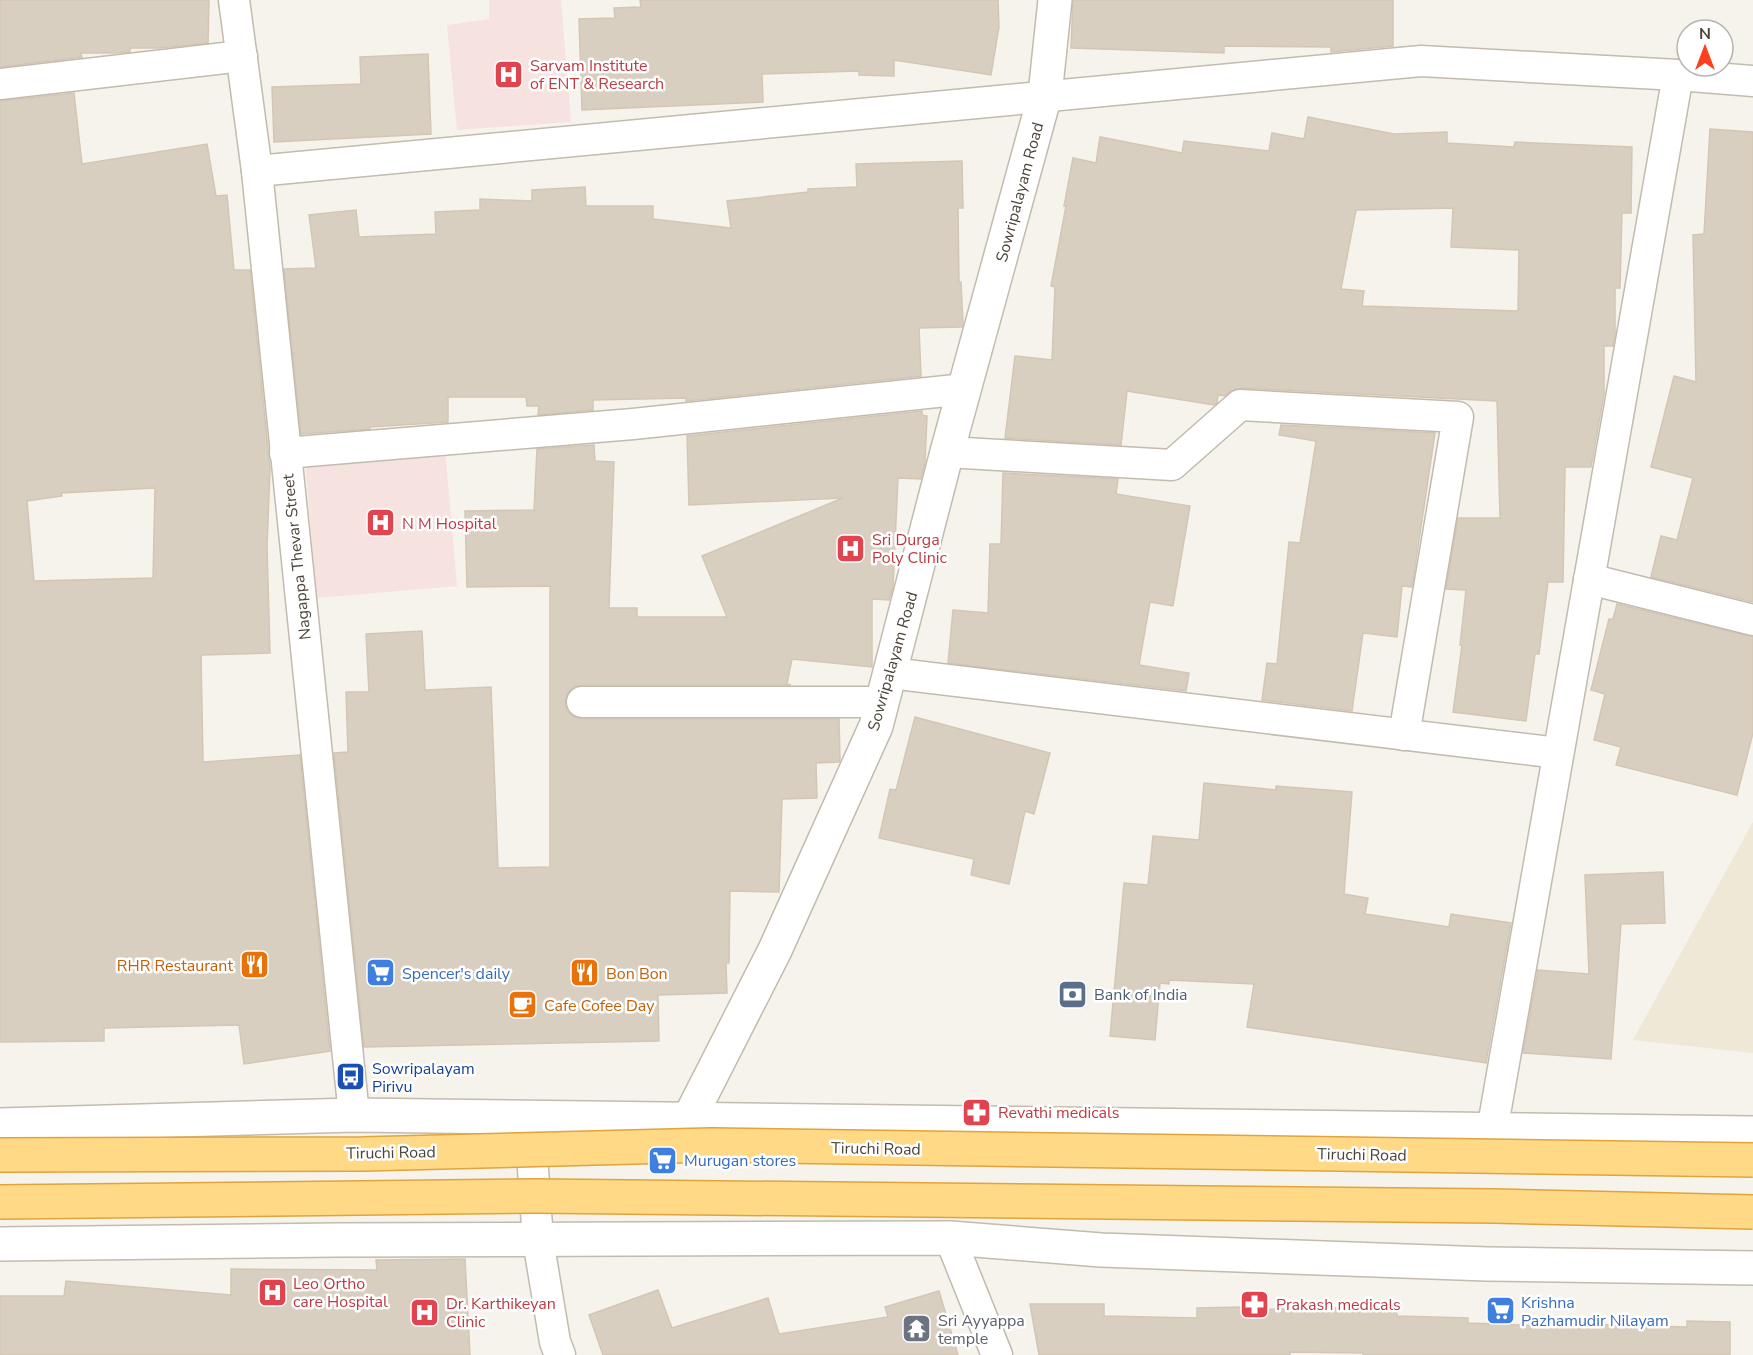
<svg xmlns="http://www.w3.org/2000/svg" width="1753" height="1355" viewBox="0 0 1753 1355" font-family="'Nunito Sans',sans-serif">
  <rect width="100%" height="100%" fill="#f6f3ec"/>
  <polygon fill="#efe8d6" points="1753,822 1753,1053 1633,1040"/>
  <g fill="#f6e3e0">
    <polygon points="489,0 561,0 571,122 457,130 447,25 489,19"/>
    <polygon points="445,448 457,586 317,598 305,461"/>
  </g>
  <g fill="#d8cfc1" stroke="#d3c7b4" stroke-width="1.5" fill-rule="evenodd">
    <polygon points="0,0 209,0 208,43 159,48 130,48 130,52 114,53 81,53 82,57 0,67"/>
    <polygon points="640,0 998,0 999,27 991,75 894,60 894,76 859,75 859,71 762,74 763,102 582,110 579,19 615,18 614,8 641,7"/>
    <polygon points="1073,0 1393,0 1393,46 1331,52 1331,47 1224,46 1224,53 1071,48"/>
    <polygon points="428,54 431,134 274,142 272,87 361,84 360,57"/>
    <path d="M74,93l8,71 125,-20 9,52 11,-1 7,75h16l20,199 -3,77 3,107 -69,2 2,107 97,-7 30,296 -86,13 -5,-39 -135,3v13l-104,1v-941zM155,488l-2,90 -119,3 -7,-80 35,-5 -1,-3z"/>
    <path d="M1308,117l86,17 53,-2v11l67,4 1,-5 117,5 -1,66h-9l-2,75h-5v47l-2,11h-9v48l-13,73h-26l-2,115h-15l-9,72h-4l-9,67 -73,-9 9,-67h-2l6,-55 -20,-1 12,-71h42l-3,-117 -256,-13 -12,4 -4,4 -7,-1 -1,8 -3,2 -87,-14 -6,54 -116,-7 10,-82 37,4 3,-73 -4,-1 15,-80h-2l9,-48 23,5 4,-26 82,16 2,-12 85,10 3,-18 32,6zM1453,208l-2,39 68,3 -1,61 -156,-5 2,-15 -23,-2 15,-79z"/>
    <polygon points="1710,129 1753,132 1753,602 1651,577 1661,536 1677,540 1693,478 1651,467 1674,376 1696,382 1693,235 1704,234"/>
    <polygon points="962,161 963,208 958,208 959,282 961,282 963,324 962,327 919,328 921,376 686,401 686,398 593,400 593,410 538,415 539,406 527,406 526,397 448,397 448,422 370,427 370,429 301,434 284,269 316,268 309,215 356,210 359,237 436,234 435,212 480,210 480,199 532,201 532,190 585,187 586,206 653,206 653,219 731,228 727,201 808,192 808,189 857,187 856,164"/>
    <polygon points="922,411 922,415 927,416 925,462 921,479 898,478 893,587 889,600 872,599 872,667 792,659 787,684 791,685 582,685 573,687 567,694 565,703 567,711 574,717 582,719 839,719 840,759 839,762 816,763 817,798 782,799 779,892 730,891 729,963 726,963 727,993 658,995 659,1041 364,1047 334,753 348,752 346,692 369,692 366,634 422,631 425,690 491,687 498,868 550,867 550,586 467,587 465,511 534,510 537,449 594,445 595,461 614,462 609,608 637,608 637,617 727,617 702,556 843,498 689,505 687,436"/>
    <polygon points="1281,425 1435,433 1412,587 1402,586 1397,637 1363,633 1352,711 1262,700 1267,663 1277,664 1289,542 1300,543 1316,441 1279,435"/>
    <polygon points="1003,473 1118,479 1116,494 1190,506 1173,606 1150,602 1139,665 1189,673 1186,691 948,663 953,610 988,613 990,544 1001,544"/>
    <polygon points="1617,604 1753,637 1753,733 1737,795 1616,765 1621,747 1594,740 1605,694 1591,690 1609,619 1613,619"/>
    <polygon points="915,717 1050,753 1034,814 1025,811 1009,884 971,875 974,859 879,838 890,789 896,790"/>
    <polygon points="1204,783 1276,790 1276,786 1352,792 1344,894 1368,898 1365,914 1449,927 1451,914 1511,923 1486,1063 1247,1027 1254,984 1169,980 1169,984 1160,983 1155,1040 1110,1036 1124,883 1148,885 1153,836 1199,840"/>
    <polygon points="1663,872 1665,923 1621,924 1611,1059 1523,1053 1538,970 1589,974 1585,875"/>
    <polygon points="465,1259 470,1355 0,1355 0,1296 64,1296 66,1281 231,1295 231,1269 377,1270 376,1260"/>
    <polygon points="658,1290 672,1328 768,1298 779,1334 888,1317 885,1307 939,1291 958,1355 603,1355 589,1315"/>
    <polygon points="1030,1304 1104,1304 1104,1316 1197,1318 1197,1308 1242,1307 1242,1310 1364,1307 1364,1304 1397,1305 1397,1316 1468,1318 1468,1323 1544,1326 1544,1323 1687,1327 1687,1321 1730,1322 1730,1355 1363,1355 1363,1353 1290,1352 1290,1355 1039,1355"/>
  </g>
  <g fill="none" stroke-linecap="round" stroke-linejoin="round">
    <defs>
      <g id="minor">
        <polyline points="234,0 257,171 354,1115"/>
        <polyline points="0,84 242,56"/>
        <polyline points="257,171 1421,61 1678,75 1753,81"/>
        <polyline points="947,452 1172,465 1240,405 1458,417 1404,735"/>
        <polyline points="285,453 633,424 965,389"/>
        <polyline points="1589,579 1753,620"/>
        <polyline points="890,673 1558,753"/>
        <polyline points="582,702 882,702"/>
        <polyline points="530,1127 538,1240 555,1342 560,1355"/>
        <polyline points="1492,1131 1678,75"/>
        <polyline points="950,1238 997,1355"/>
      </g>
      <g id="tertiary">
        <polyline points="689,1119 775,950 876,726 947,452 1045,95 1055,0"/>
        <polyline points="0,1125 354,1115 1753,1133"/>
        <polyline points="0,1244 336,1240 950,1238 1101,1250 1487,1264 1753,1268"/>
      </g>
    </defs>
    <use href="#minor" stroke="#c2bbae" stroke-width="33"/>
    <use href="#tertiary" stroke="#c2bbae" stroke-width="36"/>
    <use href="#minor" stroke="#fff" stroke-width="30"/>
    <use href="#tertiary" stroke="#fff" stroke-width="33"/>
    <defs>
      <g id="trunk-bridge">
        <polyline points="0,1155 363,1154 711,1145 1753,1160"/>
        <polyline points="0,1202 536,1196 1493,1206 1753,1212"/>
      </g>
    </defs>
    <use href="#trunk-bridge" stroke="#e0a43c" stroke-width="36" stroke-linecap="butt"/>
    <use href="#trunk-bridge" stroke="#ffd985" stroke-width="33"/>
  </g>
  <defs>
    <symbol id="hospital-square" viewBox="-11 -11 22 22"><rect x="-9" y="-9" width="18" height="18" rx="4" fill="#e0444e" stroke="#fff"/><path d="M-5-5h3v3.5h4V-5h3V5h-3V1.5h-4V5h-3Z" fill="#fff"/></symbol>
    <symbol id="restaurant-square" viewBox="-11 -11 22 22"><rect x="-9" y="-9" width="18" height="18" rx="4" fill="#e8710a" stroke="#fff"/><path d="M-5-6h1v4h1v-4h1v4h1v-4h1v5L-1.5 .5V6h-2V.5L-5-1ZM5-6V6H3V1.5H1.5Q1.5-4 5-6Z" fill="#fff"/></symbol>
    <symbol id="supermarket-square" viewBox="-11 -11 22 22"><rect x="-9" y="-9" width="18" height="18" rx="4" fill="#3f7fe0" stroke="#fff"/><path d="M-6-5.5h2.5l.6 2H6L4.5 2H-2.5L-4.4-4H-6ZM-1.5 3.2a1.3 1.3 0 1 0 .1 0ZM3 3.2a1.3 1.3 0 1 0 .1 0Z" fill="#fff"/></symbol>
    <symbol id="bank-square" viewBox="-11 -11 22 22"><rect x="-9" y="-9" width="18" height="18" rx="4" fill="#5c6f8a" stroke="#fff"/><path d="M-6-4H6V4H-6ZM0-2.3a2.3 2.3 0 1 0 0 4.6a2.3 2.3 0 1 0 0-4.6Z" fill="#fff"/></symbol>
    <symbol id="cafe-square" viewBox="-11 -11 22 22"><rect x="-9" y="-9" width="18" height="18" rx="4" fill="#e8710a" stroke="#fff"/><path d="M-5.5-4.5H6V0H3Q3 3.5 0 3.5H-2.5Q-5.5 3.5-5.5 0ZM3-3.2v2h1.7v-2ZM-6 4.5H4V6H-6Z" fill="#fff"/></symbol>
    <symbol id="bus-square" viewBox="-11 -11 22 22"><rect x="-9" y="-9" width="18" height="18" rx="4" fill="#1a4fb4" stroke="#fff"/><path d="M-5-6H5V4H4V6H2V4H-2V6H-4V4H-5ZM-3.5-4V0h7V-4ZM-3.5 1.2v1.5H-2V1.2ZM2 1.2v1.5H3.5V1.2Z" fill="#fff"/></symbol>
    <symbol id="pharmacy-square" viewBox="-11 -11 22 22"><rect x="-9" y="-9" width="18" height="18" rx="4" fill="#e0444e" stroke="#fff"/><path d="M-2-6h4v4h4v4h-4v4h-4v-4h-4v-4h4Z" fill="#fff"/></symbol>
    <symbol id="temple-square" viewBox="-11 -11 22 22"><rect x="-9" y="-9" width="18" height="18" rx="4" fill="#6b7280" stroke="#fff"/><path d="M0-6L5-2H3V0L6.5 2.5H4V6H1.5V3h-3V6H-4V2.5H-6.5L-3 0V-2H-5Z" fill="#fff"/></symbol>
  </defs>
  <g fill-rule="evenodd">
    <use href="#hospital-square" x="492" y="58" width="33" height="33"/>
    <use href="#hospital-square" x="364" y="506" width="33" height="33"/>
    <use href="#hospital-square" x="834" y="532" width="33" height="33"/>
    <use href="#restaurant-square" x="238" y="948" width="33" height="33"/>
    <use href="#supermarket-square" x="364" y="956" width="33" height="33"/>
    <use href="#restaurant-square" x="568" y="956" width="33" height="33"/>
    <use href="#bank-square" x="1056" y="978" width="33" height="33"/>
    <use href="#cafe-square" x="506" y="988" width="33" height="33"/>
    <use href="#bus-square" x="334" y="1060" width="33" height="33"/>
    <use href="#pharmacy-square" x="960" y="1096" width="33" height="33"/>
    <use href="#supermarket-square" x="646" y="1144" width="33" height="33"/>
    <use href="#hospital-square" x="256" y="1276" width="33" height="33"/>
    <use href="#pharmacy-square" x="1238" y="1288" width="33" height="33"/>
    <use href="#supermarket-square" x="1484" y="1294" width="33" height="33"/>
    <use href="#hospital-square" x="408" y="1296" width="33" height="33"/>
    <use href="#temple-square" x="900" y="1312" width="33" height="33"/>
  </g>
  <g text-anchor="middle" stroke-width="5" stroke-linejoin="round" paint-order="stroke">
    <g font-size="16" fill="#be3a42" stroke="#fff" text-anchor="start">
      <text x="530" y="71">Sarvam Institute<tspan x="530" dy="18">of ENT &amp; Research</tspan></text>
      <text x="402" y="529">N M Hospital</text>
      <text x="872" y="545">Sri Durga<tspan x="872" dy="18">Poly Clinic</tspan></text>
      <text x="998" y="1118">Revathi medicals</text>
      <text x="293" y="1289">Leo Ortho<tspan x="293" dy="18">care Hospital</tspan></text>
      <text x="446" y="1309">Dr. Karthikeyan<tspan x="446" dy="18">Clinic</tspan></text>
      <text x="1276" y="1310">Prakash medicals</text>
    </g>
    <g font-size="16" fill="#4b4439" stroke="#fff">
      <text transform="translate(1019 192) rotate(-75)" y="6">Sowripalayam Road</text>
      <text transform="translate(296 557) rotate(-96)" y="6">Nagappa Thevar Street</text>
      <text transform="translate(892 661) rotate(-74)" y="6">Sowripalayam Road</text>
      <text transform="translate(876 1148) rotate(1)" y="6">Tiruchi Road</text>
      <text transform="translate(391 1152) rotate(-1)" y="6">Tiruchi Road</text>
      <text transform="translate(1362 1154) rotate(1)" y="6">Tiruchi Road</text>
    </g>
    <g font-size="16" fill="#c56008" stroke="#fff" text-anchor="start">
      <text x="233" y="971" text-anchor="end">RHR Restaurant</text>
      <text x="606" y="979">Bon Bon</text>
      <text x="544" y="1011">Cafe Cofee Day</text>
    </g>
    <g font-size="16" fill="#366cbe" stroke="#fff" text-anchor="start">
      <text x="402" y="979">Spencer's daily</text>
      <text x="684" y="1166">Murugan stores</text>
      <text x="1521" y="1308">Krishna<tspan x="1521" dy="18">Pazhamudir Nilayam</tspan></text>
    </g>
    <g font-size="16" fill="#4e5e75" stroke="#fff" text-anchor="start">
      <text x="1094" y="1000">Bank of India</text>
    </g>
    <g font-size="16" fill="#164399" stroke="#fff" text-anchor="start">
      <text x="372" y="1074">Sowripalayam<tspan x="372" dy="18">Pirivu</tspan></text>
    </g>
    <g font-size="16" fill="#5b616d" stroke="#fff" text-anchor="start">
      <text x="938" y="1326">Sri Ayyappa<tspan x="938" dy="18">temple</tspan></text>
    </g>
  </g>
  <g transform="translate(1705 48)"><circle r="28" fill="#ffffff" stroke="#b7b4b0" stroke-width="1.5"/>
  <path d="M0-4.5L10 22L0 15L-10 22Z" fill="#fc3f1d"/>
  <text y="-9" font-size="16" font-weight="bold" text-anchor="middle" fill="#4b4439">N</text>
  </g>
</svg>
